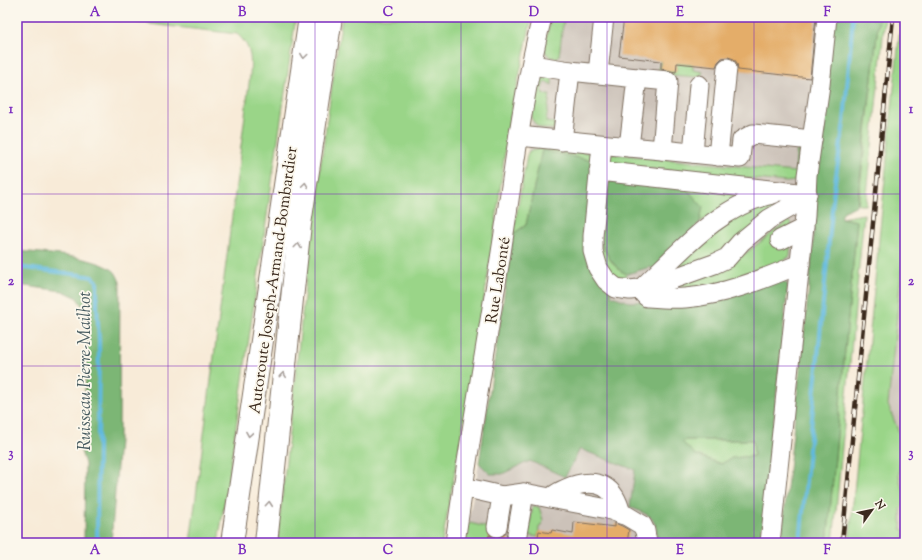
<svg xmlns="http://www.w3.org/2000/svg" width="922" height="560" viewBox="0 0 922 560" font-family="'Sorts Mill Goudy',serif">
  <rect width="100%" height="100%" fill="#fbf7ec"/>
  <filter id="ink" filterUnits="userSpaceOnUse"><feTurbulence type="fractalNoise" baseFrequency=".025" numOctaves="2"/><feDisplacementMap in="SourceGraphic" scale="8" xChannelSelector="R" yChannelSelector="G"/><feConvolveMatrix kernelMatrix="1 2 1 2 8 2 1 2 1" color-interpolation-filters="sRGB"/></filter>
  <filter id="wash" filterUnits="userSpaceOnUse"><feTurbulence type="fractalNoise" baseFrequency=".012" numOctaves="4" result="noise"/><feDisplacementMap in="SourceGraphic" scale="16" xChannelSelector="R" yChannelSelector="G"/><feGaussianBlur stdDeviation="0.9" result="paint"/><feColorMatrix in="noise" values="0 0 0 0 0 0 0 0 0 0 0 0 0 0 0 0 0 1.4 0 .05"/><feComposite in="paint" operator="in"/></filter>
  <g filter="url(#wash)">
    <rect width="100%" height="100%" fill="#f8ebd8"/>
    <g fill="#ccc2b9">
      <polygon points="551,17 833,17 813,176 816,210 809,288 788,285 675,301 629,302 612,296 529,151 527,155 536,81"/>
      <polygon points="905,229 905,543 875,543 904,244"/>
      <polygon points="580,449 635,470 630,507 648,515 654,520 657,533 657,543 464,543 479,463 490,474 502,474 530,461 565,477"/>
    </g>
    <g fill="#9ad588" stroke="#6a8053">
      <path d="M89,17h207l-66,451 -12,75h-28l60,-467c1,-18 2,-29 -13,-42z"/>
      <polygon points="342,17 532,17 508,128 493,244 469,393 442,543 277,543 312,224"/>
      <polygon points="551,17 564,17 559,56 556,58 551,57 546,53 544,46"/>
      <polygon points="879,17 885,17 866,205 858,205"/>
      <polygon points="901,17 905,17 905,244 904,244 888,405 901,438 899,476 901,485 905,491 905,503 901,508 901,529 905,530 905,543 849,543"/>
      <polygon points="660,61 661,61 661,70 676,72 677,63 693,65 693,70 703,72 701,76 697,77 658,74"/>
      <polygon points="543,77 549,77 552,79 552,85 547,82 544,83 542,89 544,94 547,95 550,95 546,122 555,123 554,129 543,129 537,126 531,118 536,81"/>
      <polygon points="797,144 798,146 799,173 795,181 786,182 613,165 606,160 603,153 795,172"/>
      <polygon points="546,148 592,153 593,161 542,150 526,225 513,234 527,155 529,151"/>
      <polygon points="685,187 748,195 700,222"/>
      <polygon points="777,202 777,206 720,255 660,277 741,208"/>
      <polygon points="864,214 833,543 827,543 857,221 841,218"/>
      <polygon points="788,221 791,222 793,230 790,240 790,256 776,266 746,280 674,292 671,286 742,256"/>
      <path d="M600,241c7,13 12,27 27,33l-6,8 -19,-20z"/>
      <polygon points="686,440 754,440 754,456 732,458 721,464 696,455 682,442"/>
      <polygon points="533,506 539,507 543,520 542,526 539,527 538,537 528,535"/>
      <polygon points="470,523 490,528 488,543 464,543 467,525"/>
    </g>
    <g fill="#7bb674" stroke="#5b7049" fill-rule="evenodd">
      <polygon points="833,17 879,17 857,205 843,212 841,218 857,221 827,543 781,543 811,268 816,210 813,176"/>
      <path d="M542,150l51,11 -4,68 23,67 17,6 46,-1 107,-21 6,5 -27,258h-104c0,-26 -5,-27 -27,-36l5,-37 -55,-21 -15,28 -35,-16 -28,13h-12l-11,-11 34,-229 13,-9zM686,440h67l1,16 -22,2 -11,6 -25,-9 -14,-13z"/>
      <polygon points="619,180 685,187 703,207 700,222 656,270 650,267 627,274 619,270 609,258 600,241 602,186 608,182"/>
      <path d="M17,251c24,2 79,5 97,20 3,3 4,7 6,11l-1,159 -8,102 -27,-2 1,-77 -5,-16 3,-20 5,-98 -4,-22 -8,-11 -13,-6 -46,-6z"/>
    </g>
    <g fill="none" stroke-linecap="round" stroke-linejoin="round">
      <g stroke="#60b9de" stroke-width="4">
        <polyline points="17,267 81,275 92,277 97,281 97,306 99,341 97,543"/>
        <polyline points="800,543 834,189 844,122 853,17"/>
      </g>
    </g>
    <g id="blocks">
      <g fill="#e4ad69">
        <polygon points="624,17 816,17 810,78 738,70 737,63 734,59 728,57 722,58 718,62 716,67 677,63 676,72 661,69 661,61 619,56"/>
        <polygon points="574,522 615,527 615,523 622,526 629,530 627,543 537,543 539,531 551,533 552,530 573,534"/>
        <polygon points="506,533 507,538 511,543 488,543 489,535 495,538 501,537"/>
      </g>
    </g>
  </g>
  <g filter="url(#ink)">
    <use href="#blocks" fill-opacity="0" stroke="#7d6e5f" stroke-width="1"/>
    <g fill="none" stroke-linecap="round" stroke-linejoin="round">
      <defs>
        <g id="minor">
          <polyline points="532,65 570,71 562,141"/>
          <polyline points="598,73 604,17"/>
          <polyline points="519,136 629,147 637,78 570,71"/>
          <polyline points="602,145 593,236 593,251 598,268 606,280 616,288 630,290 647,288 714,264 727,258 741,242 769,219 790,207 807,194"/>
          <polyline points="629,147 662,150 668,81 637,78"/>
          <polyline points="662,150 740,158 742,140 753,134 812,140"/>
          <polyline points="693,153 699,85"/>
          <polyline points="718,156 727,68"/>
          <polyline points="599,171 807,194"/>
          <polyline points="780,240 804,228"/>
          <path d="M644,286c37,-35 77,-82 129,-92"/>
          <path d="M641,288l3,6 3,3c13,1 25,2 38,1 40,-3 78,-19 115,-34"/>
          <polyline points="463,487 502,496 497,527"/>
          <polyline points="502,496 524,493 608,509 627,516 642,525 645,531 647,543"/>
          <path d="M551,498c6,-6 14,-9 22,-12 26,-8 42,1 48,28"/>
          <polyline points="517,534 524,493"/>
          <path d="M455,543c13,-95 30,-190 45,-284 13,-81 22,-163 42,-242"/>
          <polyline points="770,543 805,216 807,175 820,85 827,17"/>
        </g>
        <g id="highway">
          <polyline points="232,543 310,17"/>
          <polyline points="266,543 300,224 331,17"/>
        </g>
      </defs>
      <use href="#minor" stroke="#7d6e5f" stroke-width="21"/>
      <use href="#highway" stroke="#7d6e5f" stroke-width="24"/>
      <use href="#minor" stroke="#fff" stroke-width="19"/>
      <use href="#highway" stroke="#fff" stroke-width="22"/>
      <defs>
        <polyline id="rail" points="842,543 893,17"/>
      </defs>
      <use href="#rail" stroke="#3b2a1e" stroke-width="4.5"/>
      <use href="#rail" stroke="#fbf7ec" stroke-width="3" stroke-dasharray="9" stroke-linecap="butt"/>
    </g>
    <defs><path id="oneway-chevron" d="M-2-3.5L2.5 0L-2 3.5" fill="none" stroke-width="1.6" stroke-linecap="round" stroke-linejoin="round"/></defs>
    <g stroke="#a79f9a">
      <use href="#oneway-chevron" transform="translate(304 56) rotate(98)"/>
      <use href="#oneway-chevron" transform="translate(305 185) rotate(-82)"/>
      <use href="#oneway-chevron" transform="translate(298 246) rotate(-83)"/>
      <use href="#oneway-chevron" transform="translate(283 375) rotate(-84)"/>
      <use href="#oneway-chevron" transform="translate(249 434) rotate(99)"/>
      <use href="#oneway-chevron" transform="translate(269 504) rotate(-85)"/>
    </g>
  </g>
  <path fill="none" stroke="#7b2cbf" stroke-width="1" stroke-opacity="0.55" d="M168,17v526M315,17v526M461,17v526M607,17v526M754,17v526M17,194h888M17,366h888"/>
  <g text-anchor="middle" stroke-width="3.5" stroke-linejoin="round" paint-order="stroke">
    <g font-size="16" fill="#3b2a1e" stroke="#fbf7ec">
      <text transform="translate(272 280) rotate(-82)" y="6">Autoroute Joseph-Armand-Bombardier</text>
      <text transform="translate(497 280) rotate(-81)" y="6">Rue Labonté</text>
    </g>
    <g font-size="17" font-style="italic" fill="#485c61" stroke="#fbf7ec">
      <text transform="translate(84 371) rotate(-90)" y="6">Ruisseau Pierre-Mailhot</text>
    </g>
  </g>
  <rect width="922" height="560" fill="none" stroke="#fbf7ec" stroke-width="44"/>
  <g transform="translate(872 510) rotate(57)" stroke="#fbf7ec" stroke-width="3" paint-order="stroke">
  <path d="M0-3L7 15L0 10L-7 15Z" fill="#3b2a1e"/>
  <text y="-6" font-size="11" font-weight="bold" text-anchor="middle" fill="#3b2a1e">N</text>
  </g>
  <rect x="22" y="22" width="878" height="516" fill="none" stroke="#7b2cbf" stroke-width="1.5"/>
  <g font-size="13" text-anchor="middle" font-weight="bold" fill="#7b2cbf">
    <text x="95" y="16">A</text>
    <text x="242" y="16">B</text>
    <text x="388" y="16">C</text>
    <text x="534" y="16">D</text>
    <text x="680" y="16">E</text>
    <text x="827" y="16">F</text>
    <text x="11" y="113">1</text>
    <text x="911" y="113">1</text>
    <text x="11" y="285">2</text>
    <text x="911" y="285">2</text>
    <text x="11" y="457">3</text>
    <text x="911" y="457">3</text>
    <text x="95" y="554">A</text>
    <text x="242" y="554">B</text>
    <text x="388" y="554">C</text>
    <text x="534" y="554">D</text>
    <text x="680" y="554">E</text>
    <text x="827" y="554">F</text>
  </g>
</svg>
